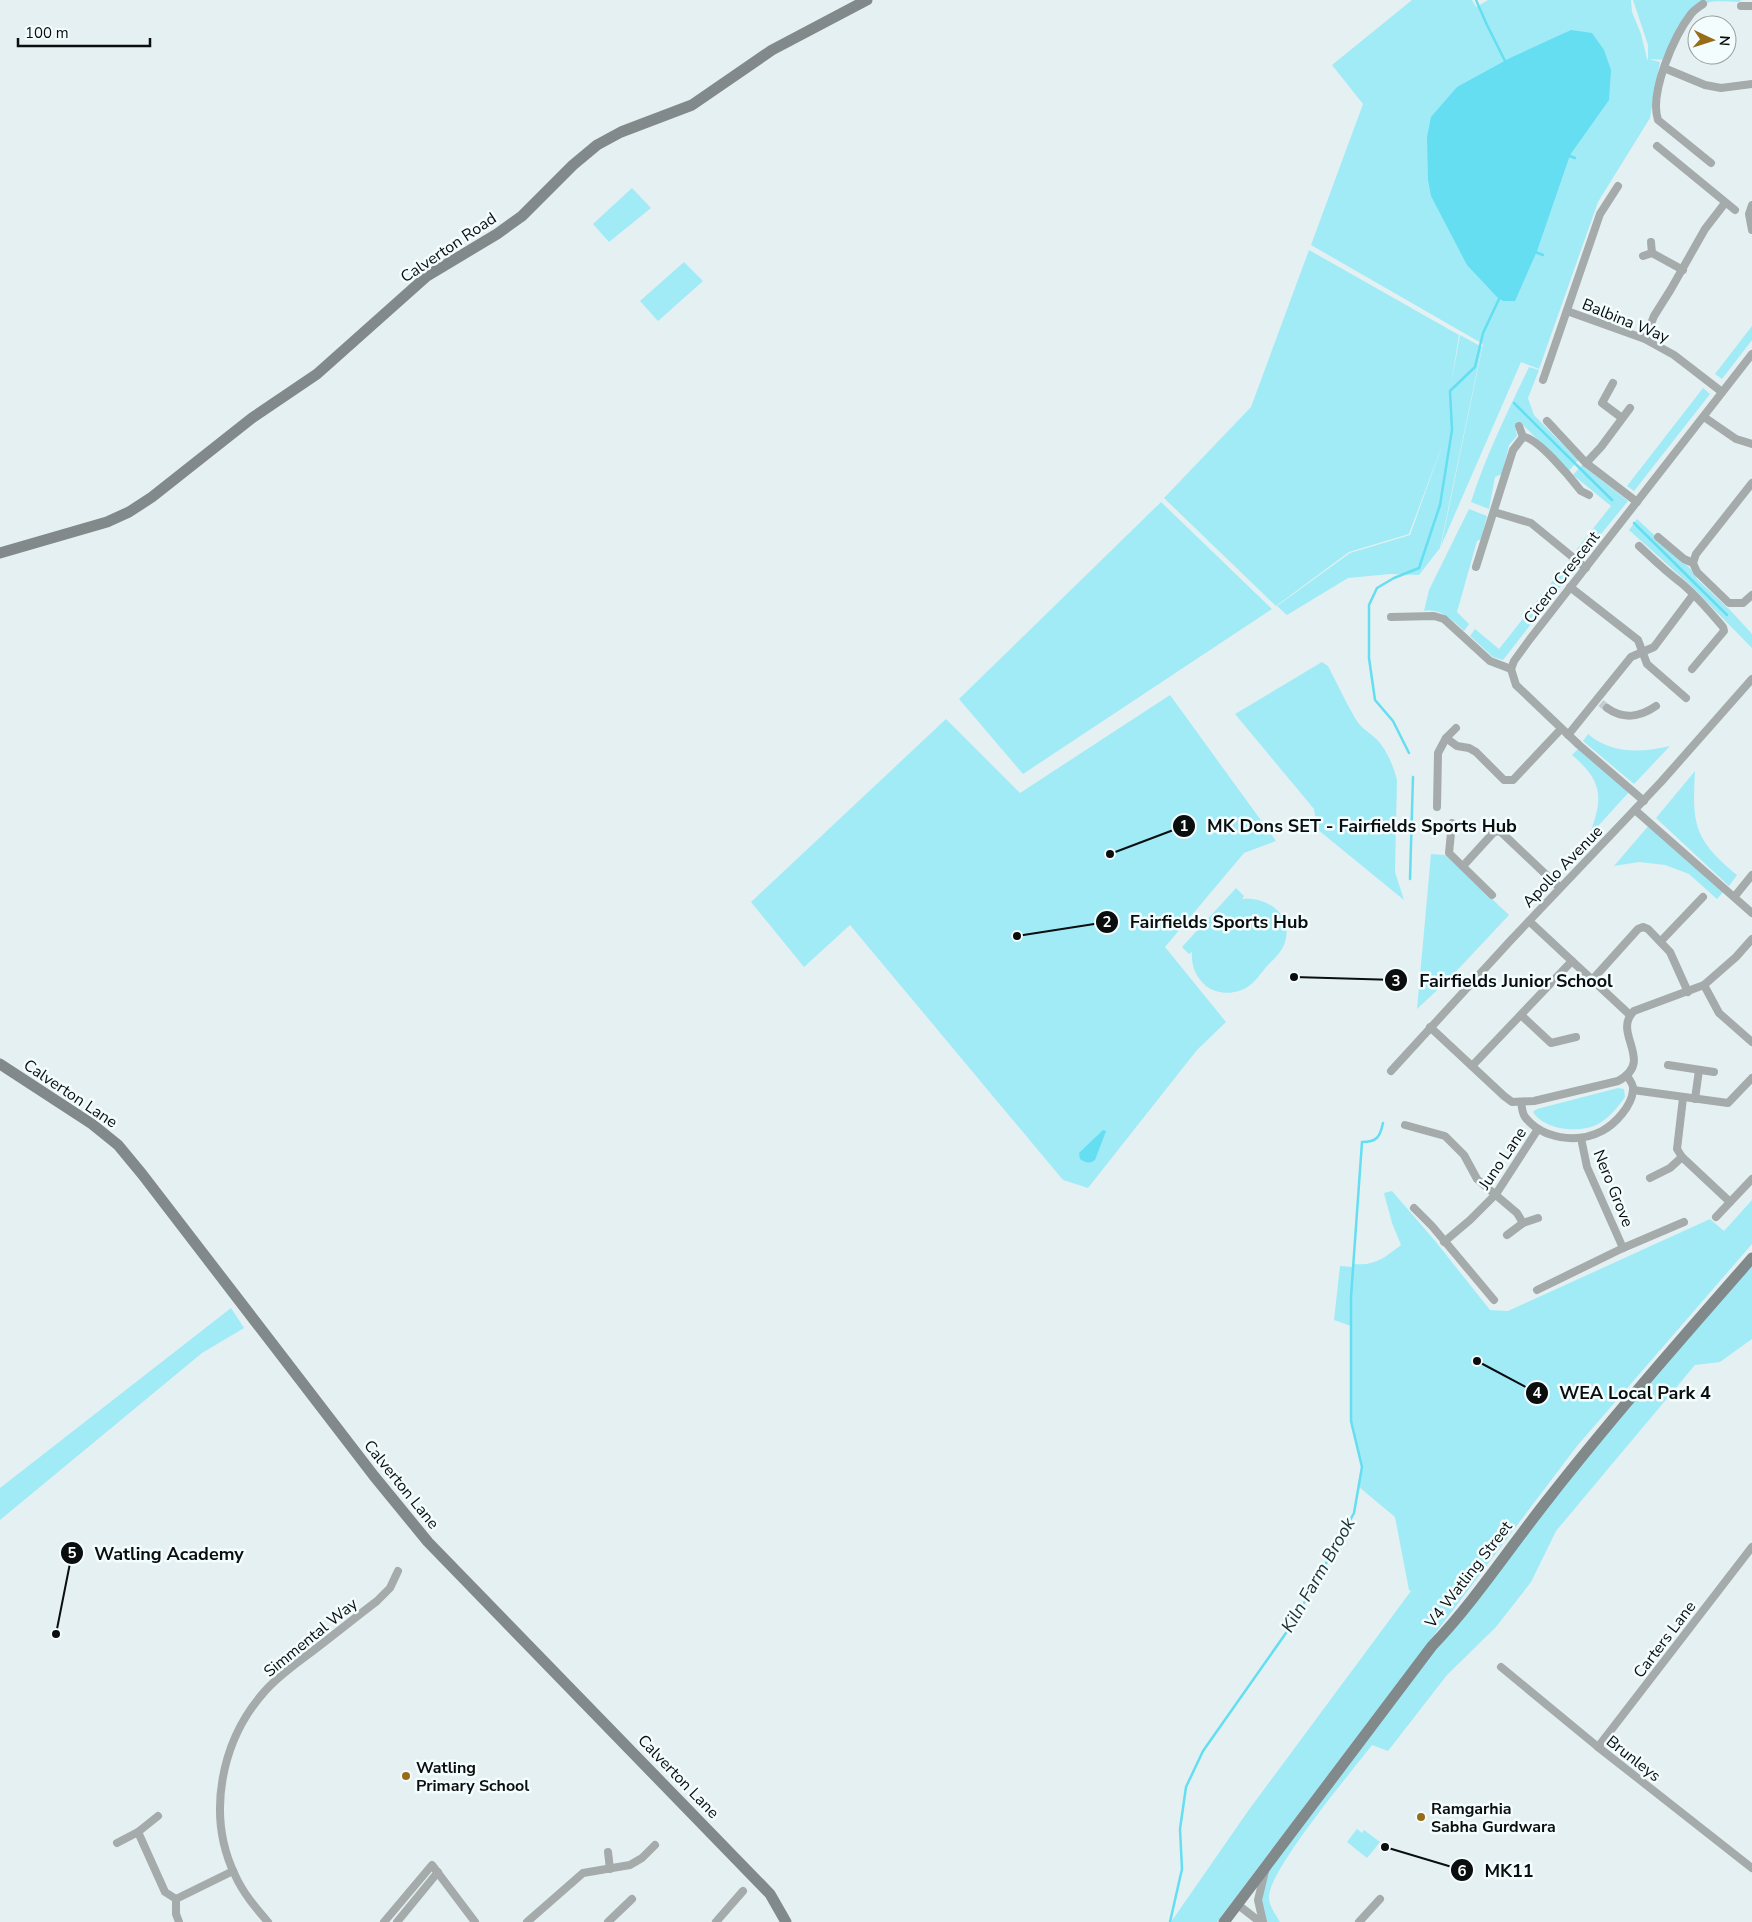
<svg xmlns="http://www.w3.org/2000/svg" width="1752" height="1922" viewBox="0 0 1752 1922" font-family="'Nunito Sans',sans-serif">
  <rect width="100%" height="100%" fill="#e5f0f2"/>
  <g fill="#a1ebf7">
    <path d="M1412,0h60l4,7 12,-7h143l1,12 9,22 6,25 1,1v-15l-15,-45h109l-4,2c-9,0 -22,-2 -31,1 -20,6 -31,40 -40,57l-18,-1 11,3 -10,56 -52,84 -59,167 -18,-7 -80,184 42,-202 -172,-99 52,-141 -31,-39z"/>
    <polygon points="632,188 651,208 609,242 593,224"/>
    <polygon points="1309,250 1459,335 1451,385 1460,335 1482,347 1440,548 1419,575 1390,574 1348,578 1287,615 1277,606 1350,553 1410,535 1444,440 1409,534 1349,552 1276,606 1164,498 1251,407"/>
    <polygon points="684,262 703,281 658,321 640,301"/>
    <polygon points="1752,326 1752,340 1722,379 1715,374"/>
    <path d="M1529,367l10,3 -11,28 6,17 44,45 -9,11 -48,-48 -6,1 2,12 -8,9 -7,29 -7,3 -6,32 -18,-7c15,-47 37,-91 58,-135z"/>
    <polygon points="1703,388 1710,394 1634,491 1627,486"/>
    <polygon points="1582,465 1628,501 1583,556 1576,550 1611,506 1573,475"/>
    <polygon points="1161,502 1272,609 1023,774 959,699"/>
    <path d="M1469,509l18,7 -6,23 -4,2 -20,71 12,12 -5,7c-12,-11 -23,-23 -40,-20l5,-21z"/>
    <polygon points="1637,519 1695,573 1697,579 1731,611 1752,634 1752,648 1688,583 1629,530"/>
    <polygon points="1570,559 1577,565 1503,660 1493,657 1470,636 1475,629 1499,649"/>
    <path d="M1322,662l6,4c9,17 17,35 27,52 7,11 10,11 19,19 12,10 19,28 23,43l-2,92 9,28 -87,-71 -3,-20 -79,-95z"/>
    <polygon points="1170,695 1276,841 1244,853 1165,947 1226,1022 1197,1050 1088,1188 1063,1180 850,925 804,967 751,902 946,719 1020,793"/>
    <path d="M1588,734c23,20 54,19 82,12l-36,38 -51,-43z"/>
    <path d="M1579,748l50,44 -40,44c14,-37 15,-54 -17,-81z"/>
    <path d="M1695,771c-3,54 -1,68 42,104l-8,11 -73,-68z"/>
    <polygon points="1650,824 1723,892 1717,899 1689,874 1665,865 1639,862 1614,866"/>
    <polygon points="1431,854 1445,855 1509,915 1448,980 1417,1009"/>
    <path d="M1236,888l8,8 -2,3c27,-3 53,18 42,46 -4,9 -11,15 -17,21 -6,7 -11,15 -18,20 -12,9 -32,9 -43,0 -10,-9 -15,-20 -14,-34l-3,2 -7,-7z"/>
    <path d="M1618,1088l6,1 1,8c-7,10 -16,21 -27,27 -18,10 -54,6 -65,-12l4,-3z"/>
    <path d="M1392,1191l44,51 54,68 18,1 202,-92 14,12 28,-31v44l-175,202 -360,476h-46l77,-111 163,-220 -2,-1 -14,-73 -36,-30 3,-20 -11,-46v-95l-17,-6 6,-54 13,1 1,-3c22,2 31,-7 47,-19l-9,-22 -8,-30z"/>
    <path d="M1752,1258v81l-32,23 -25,3 -139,166 -25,51 -35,45 -49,48 -59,76 -16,-6c-20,26 -105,127 -103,153 0,8 7,17 11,24h-17l-5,-22 9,-36 282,-366z"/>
    <polygon points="231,1308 244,1328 202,1353 0,1520 0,1488"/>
    <polygon points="1357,1829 1362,1833 1364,1830 1380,1842 1367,1858 1347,1842"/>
  </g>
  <g fill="#64def0">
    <polygon points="1571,30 1592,33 1604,50 1611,70 1609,100 1570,155 1537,251 1515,301 1503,301 1497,297 1467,265 1431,196 1428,180 1427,137 1431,117 1457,87 1510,58"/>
    <path d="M1103,1130l3,1 -11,29c-6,4 -9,3 -15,-1l-1,-6z"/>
  </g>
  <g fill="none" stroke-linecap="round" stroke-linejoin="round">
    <g stroke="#64def0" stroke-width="2.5">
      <polyline points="1476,0 1487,25 1506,63"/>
      <polyline points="1567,155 1575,158"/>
      <polyline points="1535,252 1543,255"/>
      <polyline points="1514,403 1612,500"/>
      <polyline points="1634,523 1727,615"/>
      <polyline points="1409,753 1393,721 1375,700 1369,658 1369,605 1377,588 1394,578 1419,568 1440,505 1452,430 1450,391 1475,367 1483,333 1500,297"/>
      <polyline points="1410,879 1413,777"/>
      <path d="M1170,1922l12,-53 -2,-40 6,-42 17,-36 90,-128 61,-110 8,-46 -11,-46v-124l11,-155c15,0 18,-5 21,-19"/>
    </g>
    <polyline stroke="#c4ced0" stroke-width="8" stroke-dasharray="8 4" stroke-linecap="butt" points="1601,703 1607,708"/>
    <g stroke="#a5aaab" stroke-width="8">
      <path d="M1703,4c-4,3 -9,6 -12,10 -17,22 -42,79 -33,106l53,43"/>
      <polyline points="1741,6 1752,6"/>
      <polyline points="1664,68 1705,85 1721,88 1752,84"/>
      <polyline points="1657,146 1735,210"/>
      <polyline points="1752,205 1749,214 1752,230"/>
      <polyline points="1652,253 1683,270"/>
      <polyline points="1643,256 1652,253 1651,242"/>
      <polyline points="1567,311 1645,339 1674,355 1722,392"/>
      <polyline points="1645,339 1654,316 1671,289 1705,229 1725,203"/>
      <polyline points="1543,380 1600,214 1618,186"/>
      <polyline points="1613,383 1602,403 1622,418"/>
      <polyline points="1704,417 1736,439 1752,444"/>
      <polyline points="1547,421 1586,463 1637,502"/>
      <polyline points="1519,426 1523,437"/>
      <polyline points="1586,463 1601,447 1630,408"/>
      <polyline points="1752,483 1696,554 1693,563 1697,572 1729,603 1743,603 1752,595"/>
      <polyline points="1494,512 1531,523 1586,568"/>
      <polyline points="1658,537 1684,559 1693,563"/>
      <path d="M1639,546c14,13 26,25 41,36 16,13 30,30 43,45l1,4 -32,38"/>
      <path d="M1476,567l37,-117 10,-13c14,0 48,41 58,54l8,4"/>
      <polyline points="1570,587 1638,640 1647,664 1686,698"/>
      <polyline points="1391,617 1434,616 1444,619 1490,661 1511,669"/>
      <path d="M1607,708c17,12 33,9 49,-2"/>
      <polyline points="1568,735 1631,657 1654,647 1693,595"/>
      <polyline points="1446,738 1457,746 1469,748 1476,752 1504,780 1513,780 1561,729"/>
      <polyline points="1644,801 1579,745 1516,685 1511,669 1514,661 1530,639 1752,354"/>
      <polyline points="1437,807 1438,753 1446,738 1456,728"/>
      <polyline points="1635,810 1752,913"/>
      <polyline points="1452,823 1449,853 1492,895"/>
      <polyline points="1463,866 1494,832 1500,831 1560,888"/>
      <polyline points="1735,896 1752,875"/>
      <polyline points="1529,921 1630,1015"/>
      <polyline points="1661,941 1703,897"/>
      <polyline points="1593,979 1638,929 1643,927 1648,929 1670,952 1688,992"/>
      <polyline points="1704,985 1719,1013 1752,1042"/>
      <polyline points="1521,1015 1551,1043 1576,1037"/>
      <path d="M1430,1027l74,69 8,6 22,-1 84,-20c38,-20 -7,-48 16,-70l70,-26 32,-28 16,-18"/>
      <polyline points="1668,1065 1714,1072"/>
      <polyline points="1472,1066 1572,961"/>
      <polyline points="1391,1071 1511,940 1661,782 1752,679"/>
      <polyline points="1633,1090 1728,1103 1752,1078"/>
      <polyline points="1683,1098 1677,1149 1682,1157 1730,1202"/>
      <polyline points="1695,1099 1699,1070"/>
      <path d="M1521,1102c1,5 1,11 4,15 17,22 52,27 77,14 13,-7 30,-25 31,-41 1,-5 -3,-10 -6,-14"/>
      <polyline points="1405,1125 1445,1136 1464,1155 1477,1179 1517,1213 1523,1223"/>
      <polyline points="1581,1138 1587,1167 1623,1248"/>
      <polyline points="1650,1178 1670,1168 1682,1157"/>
      <polyline points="1414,1208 1432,1226 1494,1300"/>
      <polyline points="1716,1217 1752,1179"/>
      <polyline points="1507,1235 1523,1223 1538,1218"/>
      <polyline points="1444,1242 1470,1220 1496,1194 1538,1129"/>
      <polyline points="1537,1290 1623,1248 1684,1222"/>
      <polyline points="1501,1667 1598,1747 1752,1868"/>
      <polyline points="1598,1747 1752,1547"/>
      <polyline points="158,1816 138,1832 165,1892 176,1899"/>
      <polyline points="117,1843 138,1832"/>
      <polyline points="608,1852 610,1869"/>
      <polyline points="1237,1904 1260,1922"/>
      <polyline points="179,1922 176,1914 176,1899 233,1871"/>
      <path d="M268,1922c-13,-15 -25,-29 -33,-47 -29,-60 -14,-135 30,-184 14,-16 32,-28 49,-41 21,-16 42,-33 63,-49l13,-13 8,-17"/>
      <polyline points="384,1922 432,1865 475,1922"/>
      <polyline points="397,1922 438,1872"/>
      <polyline points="527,1922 583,1873 630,1865 642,1858 655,1845"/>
      <polyline points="608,1922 632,1899"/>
      <polyline points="716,1922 743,1891"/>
      <polyline points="1263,1922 1258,1900 1265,1871"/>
      <polyline points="1359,1922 1380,1899"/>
    </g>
    <g stroke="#82898a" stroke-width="11">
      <polyline points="0,553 107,522 129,512 152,497 252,418 317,374 427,276 497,234 522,216 573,165 597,145 621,132 692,105 772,50 867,0"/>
      <polyline points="0,1064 92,1124 118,1145 142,1174 374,1476 428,1542 770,1894 786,1922"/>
      <path d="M1224,1922l208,-276c43,-45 78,-99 117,-148 65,-83 134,-161 203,-240"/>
    </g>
  </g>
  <g fill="#966c18" stroke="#f4fdfe" stroke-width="2">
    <circle cx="406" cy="1776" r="5"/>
    <circle cx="1421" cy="1817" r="5"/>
  </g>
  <g text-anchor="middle" stroke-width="5" stroke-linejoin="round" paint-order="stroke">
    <g font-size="16" fill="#0b0e0f" stroke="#f4fdfe">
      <text transform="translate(448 247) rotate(-34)" y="6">Calverton Road</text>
      <text transform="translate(1626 320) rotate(22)" y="6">Balbina Way</text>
      <text transform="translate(1561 577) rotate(-52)" y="6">Cicero Crescent</text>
      <text transform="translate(1562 866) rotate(-46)" y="6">Apollo Avenue</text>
      <text transform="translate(71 1093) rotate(34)" y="6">Calverton Lane</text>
      <text transform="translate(1502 1158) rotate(-56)" y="6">Juno Lane</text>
      <text transform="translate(1614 1188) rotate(68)" y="6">Nero Grove</text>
      <text transform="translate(402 1484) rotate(51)" y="6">Calverton Lane</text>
      <text transform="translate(1468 1574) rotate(-52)" y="6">V4 Watling Street</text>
      <text transform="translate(310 1637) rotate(-39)" y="6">Simmental Way</text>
      <text transform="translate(1664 1639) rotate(-53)" y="6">Carters Lane</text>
      <text transform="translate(1634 1758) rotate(38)" y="6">Brunleys</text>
      <text transform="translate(679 1776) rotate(46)" y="6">Calverton Lane</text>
    </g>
    <g font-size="16" font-weight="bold" fill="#0b0e0f" stroke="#f4fdfe" text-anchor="start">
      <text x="416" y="1773">Watling<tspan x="416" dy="18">Primary School</tspan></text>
      <text x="1431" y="1814">Ramgarhia<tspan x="1431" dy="18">Sabha Gurdwara</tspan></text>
    </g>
    <g font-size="18" font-style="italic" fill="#1a3033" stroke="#f4fdfe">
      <text transform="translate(1318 1575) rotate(-60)" y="6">Kiln Farm Brook</text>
    </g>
  </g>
  <path fill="none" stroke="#0b0e0f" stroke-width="2" d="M1110 854L1184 826M1017 936L1107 922M1294 977L1396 980M1477 1361L1537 1393M56 1634L72 1553M1385 1847L1462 1870"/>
  <g fill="#0b0e0f" stroke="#f4fdfe" stroke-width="2">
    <circle cx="1110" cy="854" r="5"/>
    <circle cx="1017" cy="936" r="5"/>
    <circle cx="1294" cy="977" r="5"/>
    <circle cx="1477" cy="1361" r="5"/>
    <circle cx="56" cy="1634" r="5"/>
    <circle cx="1385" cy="1847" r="5"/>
    <circle cx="1184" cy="826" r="12"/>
    <circle cx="1107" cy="922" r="12"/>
    <circle cx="1396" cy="980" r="12"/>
    <circle cx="1537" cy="1393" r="12"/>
    <circle cx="72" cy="1553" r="12"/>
    <circle cx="1462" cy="1870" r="12"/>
  </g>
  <g font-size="15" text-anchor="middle" font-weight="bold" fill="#fff">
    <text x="1184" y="831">1</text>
    <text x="1107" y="927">2</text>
    <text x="1396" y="986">3</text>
    <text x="1537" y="1398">4</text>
    <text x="72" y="1558">5</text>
    <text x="1462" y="1876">6</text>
  </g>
  <g font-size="18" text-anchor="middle" font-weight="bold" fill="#0b0e0f" stroke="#f4fdfe" stroke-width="5" stroke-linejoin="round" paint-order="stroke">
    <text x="1362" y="832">MK Dons SET - Fairfields Sports Hub</text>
    <text x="1219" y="928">Fairfields Sports Hub</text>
    <text x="1516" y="987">Fairfields Junior School</text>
    <text x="1635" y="1399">WEA Local Park 4</text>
    <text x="169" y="1560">Watling Academy</text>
    <text x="1509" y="1877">MK11</text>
  </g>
  <g transform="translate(1712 40) rotate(94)"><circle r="24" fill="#f4fdfe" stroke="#979d9e"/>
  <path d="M0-4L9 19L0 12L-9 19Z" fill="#966c18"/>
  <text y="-8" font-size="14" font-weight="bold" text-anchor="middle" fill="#0b0e0f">N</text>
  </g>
  <path d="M18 38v8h132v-8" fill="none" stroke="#0b0e0f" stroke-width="2.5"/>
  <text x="25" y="38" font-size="15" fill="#0b0e0f" stroke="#f4fdfe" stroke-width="4" paint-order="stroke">100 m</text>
</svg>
